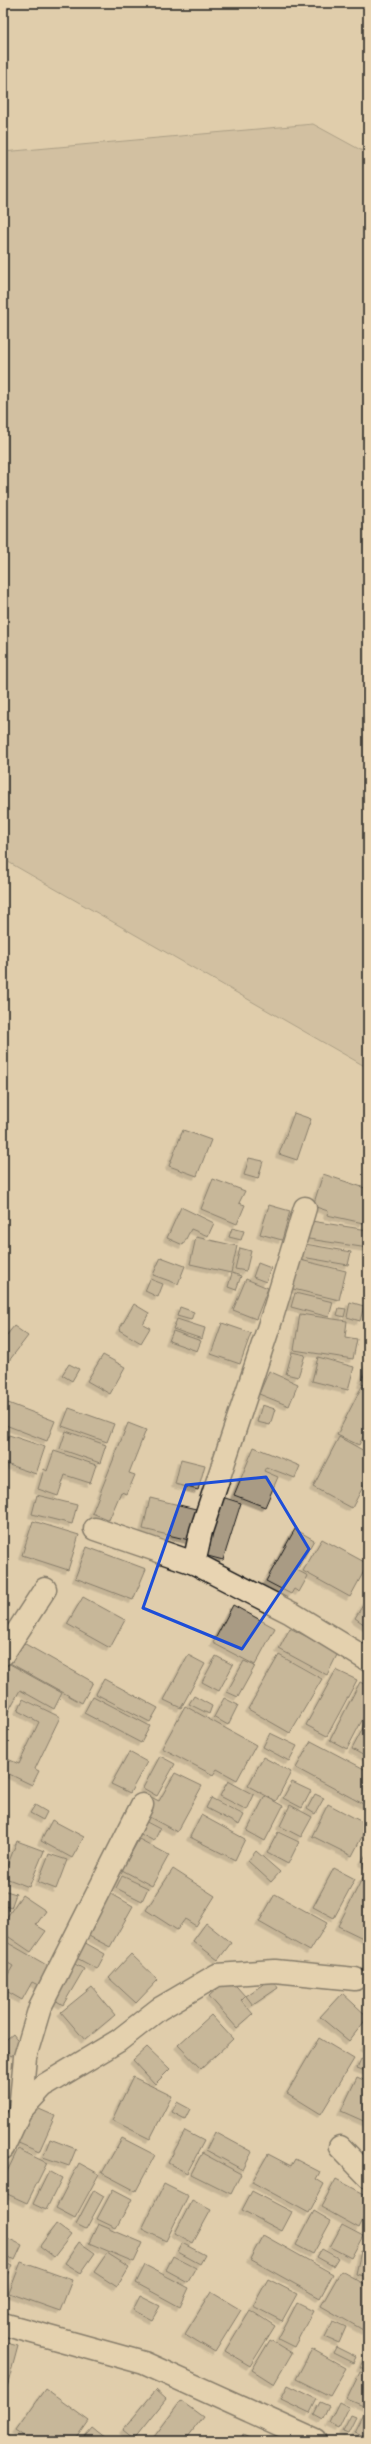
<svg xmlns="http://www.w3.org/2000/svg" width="371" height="2444" viewBox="0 0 371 2444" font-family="Delius,sans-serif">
  <defs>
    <filter id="shadow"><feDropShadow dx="-3.5" dy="3.5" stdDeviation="0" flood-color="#0004"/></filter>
  </defs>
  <rect width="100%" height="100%" fill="#e0cdac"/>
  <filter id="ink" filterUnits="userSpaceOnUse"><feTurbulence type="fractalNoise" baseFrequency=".025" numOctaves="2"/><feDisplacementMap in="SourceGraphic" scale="8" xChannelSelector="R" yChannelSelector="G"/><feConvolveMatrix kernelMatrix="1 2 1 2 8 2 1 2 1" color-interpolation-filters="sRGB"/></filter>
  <g filter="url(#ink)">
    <polygon fill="#c0b095" stroke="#6e6658" points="313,124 368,154 368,1068 3,859 3,152"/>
    <g fill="#a99b84" stroke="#1c1c1c" filter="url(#shadow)">
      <polygon points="294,1113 311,1119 297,1160 279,1154"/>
      <polygon points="183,1130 211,1140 197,1176 169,1166"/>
      <polygon points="249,1158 263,1161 258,1179 244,1175"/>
      <polygon points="323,1174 368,1189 368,1209 363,1223 327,1215 328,1211 313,1206"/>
      <polygon points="213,1179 245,1191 239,1203 245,1205 237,1224 201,1209"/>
      <polygon points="269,1205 290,1211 282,1240 260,1234"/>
      <polygon points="181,1207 214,1223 208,1236 191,1229 183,1245 167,1238"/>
      <polygon points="305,1220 368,1230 368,1248 302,1238"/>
      <polygon points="232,1228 244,1231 241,1240 229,1237"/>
      <polygon points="196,1237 237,1246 231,1273 190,1264"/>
      <polygon points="305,1244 351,1252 348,1265 302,1257"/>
      <polygon points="240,1248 251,1251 246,1271 235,1269"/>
      <polygon points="161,1257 185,1266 178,1284 153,1275"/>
      <polygon points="296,1259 346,1271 339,1300 289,1288"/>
      <polygon points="258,1263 271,1268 266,1282 253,1277"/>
      <polygon points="232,1273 241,1276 236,1290 228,1287"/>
      <polygon points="150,1279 163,1284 158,1297 145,1291"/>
      <polygon points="246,1279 268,1288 256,1319 233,1310"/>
      <polygon points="295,1293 333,1302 329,1317 291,1307"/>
      <polygon points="350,1302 364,1306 360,1321 347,1317"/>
      <polygon points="134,1304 149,1313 143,1324 150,1328 141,1343 119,1330"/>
      <polygon points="180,1307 194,1312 191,1320 177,1316"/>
      <polygon points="339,1308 346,1309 344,1317 337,1315"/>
      <polygon points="300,1314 347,1321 345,1337 357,1339 353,1359 294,1350"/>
      <polygon points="177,1319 205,1328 202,1339 173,1329"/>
      <polygon points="222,1323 251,1333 240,1364 211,1354"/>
      <polygon points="14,1326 28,1336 5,1366 3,1365 3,1340"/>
      <polygon points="173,1331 201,1341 197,1351 169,1341"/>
      <polygon points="292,1352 305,1355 298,1377 286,1374"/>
      <polygon points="103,1355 125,1367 110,1394 87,1381"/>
      <polygon points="318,1357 354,1367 348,1390 312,1381"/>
      <polygon points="368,1363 368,1386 361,1384"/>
      <polygon points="69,1364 79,1369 72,1381 62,1375"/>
      <polygon points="269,1371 298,1384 289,1406 259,1394"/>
      <polygon points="362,1386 368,1389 368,1426 359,1445 337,1435"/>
      <polygon points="3,1401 55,1421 47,1441 3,1424"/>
      <polygon points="262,1405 275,1409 270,1425 257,1422"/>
      <polygon points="69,1408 114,1424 107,1442 62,1426"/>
      <polygon points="128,1423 146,1430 129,1473 135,1475 127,1494 121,1492 109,1520 92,1513"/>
      <polygon points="66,1431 106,1445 100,1463 60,1449"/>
      <polygon points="9,1435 45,1447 36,1474 3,1463 3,1452"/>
      <polygon points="339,1437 368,1453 368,1477 352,1508 313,1487"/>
      <polygon points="254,1447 300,1466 295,1478 266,1467 264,1471 278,1477 265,1507 234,1495"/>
      <polygon points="54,1451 96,1465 90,1483 65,1475 58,1496 38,1489 44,1469 47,1471"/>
      <polygon points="181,1459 205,1465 198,1490 175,1484"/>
      <polygon points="37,1495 77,1505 72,1524 32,1514"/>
      <polygon points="222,1497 241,1503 223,1560 204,1555"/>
      <polygon points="150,1498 196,1509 189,1540 143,1529"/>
      <polygon points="33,1521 79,1535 68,1570 22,1555"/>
      <polygon points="295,1529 314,1540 297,1570 308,1576 299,1592 294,1589 291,1594 266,1581"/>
      <polygon points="322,1539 368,1564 350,1597 303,1571"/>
      <polygon points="87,1547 146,1569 133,1600 75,1578"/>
      <polygon points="83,1597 125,1620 110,1648 67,1624"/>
      <polygon points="368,1597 368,1627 355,1618"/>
      <polygon points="233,1605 275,1628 255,1665 213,1643"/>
      <polygon points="290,1628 338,1653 327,1675 279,1649"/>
      <polygon points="20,1641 93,1682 82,1703 8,1662"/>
      <polygon points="188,1655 205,1664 181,1708 164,1700"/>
      <polygon points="279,1655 322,1679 290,1733 248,1709"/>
      <polygon points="216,1656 233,1665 219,1691 202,1682"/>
      <polygon points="244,1661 255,1666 238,1697 227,1692"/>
      <polygon points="8,1663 62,1693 54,1709 20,1690 8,1712 3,1709 3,1672"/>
      <polygon points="336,1670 357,1680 327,1736 306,1725"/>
      <polygon points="104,1679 158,1708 150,1722 96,1694"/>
      <polygon points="360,1682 368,1686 368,1709 347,1749 330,1740"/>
      <polygon points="93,1696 150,1726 141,1743 84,1713"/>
      <polygon points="194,1696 212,1706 209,1714 189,1704"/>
      <polygon points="224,1698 238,1705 228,1725 214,1717"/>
      <polygon points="23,1699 60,1717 35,1769 39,1771 32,1785 3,1771 3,1757 19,1764 39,1722 18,1711"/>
      <polygon points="185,1706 256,1745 237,1780 217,1769 213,1775 162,1748"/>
      <polygon points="368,1719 368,1758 352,1749"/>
      <polygon points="270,1733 297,1746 289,1761 263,1747"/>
      <polygon points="311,1741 368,1771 368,1798 365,1805 296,1768"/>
      <polygon points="129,1752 147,1762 130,1793 111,1784"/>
      <polygon points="160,1756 175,1764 157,1796 143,1788"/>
      <polygon points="263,1757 291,1772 276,1801 248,1786"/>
      <polygon points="175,1773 202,1786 177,1832 140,1812 149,1796 159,1801"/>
      <polygon points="228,1781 254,1795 247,1810 220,1796"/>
      <polygon points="292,1782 311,1791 302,1808 283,1798"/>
      <polygon points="315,1794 324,1798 315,1814 307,1809"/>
      <polygon points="265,1796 283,1806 265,1841 247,1831"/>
      <polygon points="211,1798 244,1815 239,1825 206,1808"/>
      <polygon points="328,1804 368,1825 352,1856 312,1836"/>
      <polygon points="35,1805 47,1812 43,1820 30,1813"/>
      <polygon points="290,1805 312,1817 301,1837 280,1826"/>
      <polygon points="201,1815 245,1839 235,1860 190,1837"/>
      <polygon points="141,1819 160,1829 154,1841 135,1831"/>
      <polygon points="52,1820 84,1837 72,1858 41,1841"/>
      <polygon points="278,1832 299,1842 288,1864 267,1853"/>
      <polygon points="139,1839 169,1855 152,1886 122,1870"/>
      <polygon points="17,1841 44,1851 29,1887 3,1877"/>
      <polygon points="256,1851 280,1872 271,1882 248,1861"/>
      <polygon points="368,1852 368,1865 362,1862"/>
      <polygon points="49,1854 67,1860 56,1889 38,1882"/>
      <polygon points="334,1868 355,1879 334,1918 313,1907"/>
      <polygon points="173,1869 215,1896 196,1926 185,1919 177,1930 146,1910"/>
      <polygon points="122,1876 148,1888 142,1901 116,1888"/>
      <polygon points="363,1877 368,1880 367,1940 338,1926"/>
      <polygon points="3,1890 16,1894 11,1908 3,1905"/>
      <polygon points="108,1892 133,1906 110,1947 85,1934"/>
      <polygon points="275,1894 327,1923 310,1951 259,1922"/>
      <polygon points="22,1895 46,1911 36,1925 46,1931 31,1952 3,1933 3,1923"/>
      <polygon points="206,1923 231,1943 218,1960 193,1941"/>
      <polygon points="3,1940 50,1967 40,1986 32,1982 22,2000 3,1989 3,1983 13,1966 3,1960"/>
      <polygon points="82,1941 105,1954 97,1969 73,1956"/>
      <polygon points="131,1954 158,1980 136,2003 109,1978"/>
      <polygon points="73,1963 84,1969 63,2005 52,1998"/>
      <polygon points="229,1978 245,1996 241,2000 253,2014 237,2028 209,1996"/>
      <polygon points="272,1978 278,1988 253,2005 246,1996"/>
      <polygon points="92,1987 115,2015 85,2040 61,2012"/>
      <polygon points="342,1993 368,2017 349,2041 320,2017"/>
      <polygon points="211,2015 233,2039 201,2069 178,2045"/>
      <polygon points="13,2034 23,2047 11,2056 3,2046 3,2042"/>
      <polygon points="319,2038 354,2059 321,2114 287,2093"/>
      <polygon points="368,2038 368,2051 363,2048"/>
      <polygon points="147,2047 170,2069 155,2084 133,2060"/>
      <polygon points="361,2059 368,2062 368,2072 357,2068"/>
      <polygon points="133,2077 172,2096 150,2139 112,2120"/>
      <polygon points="357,2077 368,2082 368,2123 341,2111"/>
      <polygon points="177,2102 190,2109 185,2119 172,2112"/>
      <polygon points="30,2105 55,2116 39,2152 14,2141"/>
      <polygon points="185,2131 204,2141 187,2173 168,2163"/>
      <polygon points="215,2132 252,2152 243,2170 206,2150"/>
      <polygon points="122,2138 155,2155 136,2191 102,2173"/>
      <polygon points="50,2139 76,2149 69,2166 43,2157"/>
      <polygon points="18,2149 47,2163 27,2203 3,2192 3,2180"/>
      <polygon points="202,2153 241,2174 231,2194 191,2174"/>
      <polygon points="268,2154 291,2166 295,2159 320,2172 316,2179 324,2184 309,2213 252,2182"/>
      <polygon points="79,2163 99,2174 75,2218 56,2208"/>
      <polygon points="49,2171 62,2178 46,2210 33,2204"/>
      <polygon points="336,2179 368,2196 368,2210 359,2228 321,2207"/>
      <polygon points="164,2184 188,2196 166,2241 142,2229"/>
      <polygon points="113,2189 132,2199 116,2228 97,2219"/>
      <polygon points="94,2190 104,2196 86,2229 76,2224"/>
      <polygon points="252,2191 292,2212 282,2231 242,2210"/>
      <polygon points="192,2200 211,2210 193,2243 175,2233"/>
      <polygon points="314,2211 331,2221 313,2254 296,2245"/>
      <polygon points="56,2224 71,2235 54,2257 40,2246"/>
      <polygon points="98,2224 143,2243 134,2262 89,2243"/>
      <polygon points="342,2225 363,2236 351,2258 330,2247"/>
      <polygon points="263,2235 333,2274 320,2298 250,2259"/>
      <polygon points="3,2236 22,2245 15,2260 3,2255"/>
      <polygon points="79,2242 95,2253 81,2273 65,2263"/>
      <polygon points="182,2243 205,2255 200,2264 178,2252"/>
      <polygon points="322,2249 338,2258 333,2266 317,2257"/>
      <polygon points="361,2251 368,2253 368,2277 356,2274"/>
      <polygon points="107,2253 129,2267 117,2287 94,2272"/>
      <polygon points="173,2256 196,2268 188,2282 166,2270"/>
      <polygon points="3,2262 12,2266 3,2282"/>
      <polygon points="21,2262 72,2280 60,2311 9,2293"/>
      <polygon points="145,2265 189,2288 180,2307 136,2283"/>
      <polygon points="341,2271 368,2286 368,2326 365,2331 321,2306"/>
      <polygon points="268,2279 297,2294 282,2321 253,2306"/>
      <polygon points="211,2292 241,2310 215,2352 185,2334"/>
      <polygon points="140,2296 160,2306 152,2320 133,2310"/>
      <polygon points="297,2303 313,2311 294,2347 278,2339"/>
      <polygon points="250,2310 275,2326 250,2366 225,2351"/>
      <polygon points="333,2321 346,2327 339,2343 325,2337"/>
      <polygon points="270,2340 292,2353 274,2384 252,2370"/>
      <polygon points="3,2342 18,2346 7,2387 3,2386"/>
      <polygon points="336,2347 356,2357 353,2363 333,2353"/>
      <polygon points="312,2349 346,2368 330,2396 296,2379"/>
      <polygon points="368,2350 368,2371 360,2367"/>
      <polygon points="360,2372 368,2375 368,2408 347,2399"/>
      <polygon points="288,2385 317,2399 310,2413 281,2399"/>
      <polygon points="45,2389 89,2421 75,2441 32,2441 16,2430"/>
      <polygon points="156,2390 166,2399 134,2439 123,2430"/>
      <polygon points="181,2401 203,2417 185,2441 151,2441"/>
      <polygon points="320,2402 329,2406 323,2419 314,2414"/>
      <polygon points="339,2402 349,2407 339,2428 329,2423"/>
      <polygon points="363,2414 368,2416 368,2428 364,2436 354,2432"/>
      <polygon points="351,2415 356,2417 348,2433 343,2431"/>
      <polygon points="92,2428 109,2441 81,2441"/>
      <polygon points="243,2434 257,2441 240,2441"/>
    </g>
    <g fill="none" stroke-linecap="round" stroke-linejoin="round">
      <defs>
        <g id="street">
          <polyline points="305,1208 272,1317 201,1531 194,1563 291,1613 368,1660"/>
          <polyline points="95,1529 194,1563"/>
          <polyline points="3,1654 45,1589"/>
          <polyline points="20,2111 25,2057 40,2007 142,1805"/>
          <polyline points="340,2147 368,2176"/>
          <polyline points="3,2148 20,2111 43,2086 118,2041 159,2009 217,1975 275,1971 355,1979"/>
          <polyline points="3,2324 144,2363 316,2441"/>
        </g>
      </defs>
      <use href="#street" stroke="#1c1c1c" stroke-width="25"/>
      <use href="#street" stroke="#e8d4b2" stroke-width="22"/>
    </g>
  </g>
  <path d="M0 0H371V2444H0ZM266,1477l43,72 -67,100 -99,-41 43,-123z" fill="#e0cdac" fill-opacity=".55" fill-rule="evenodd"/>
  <path fill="none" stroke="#1d4ed8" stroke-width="3" stroke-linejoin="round" d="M266,1477l43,72 -67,100 -99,-41 43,-123z"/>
  <rect width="371" height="2444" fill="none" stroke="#e8d4b2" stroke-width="16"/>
  <rect x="8" y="8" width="355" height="2428" fill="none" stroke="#1c1c1c" stroke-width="1.5" filter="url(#ink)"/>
</svg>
